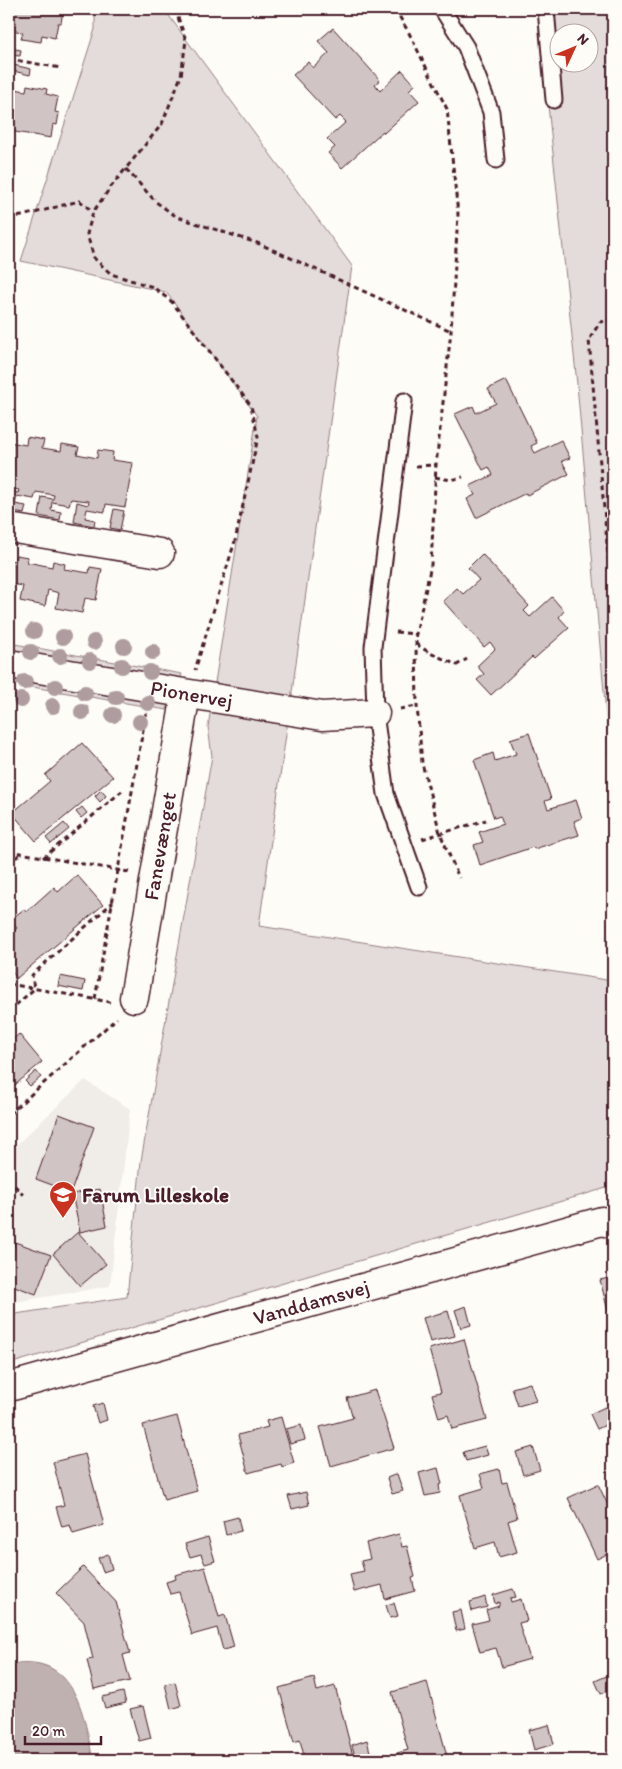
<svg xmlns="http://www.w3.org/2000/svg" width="622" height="1769" viewBox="0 0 622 1769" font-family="Itim,sans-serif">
  <rect width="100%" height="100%" fill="#fdfcf7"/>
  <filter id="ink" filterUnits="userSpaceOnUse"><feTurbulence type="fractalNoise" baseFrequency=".02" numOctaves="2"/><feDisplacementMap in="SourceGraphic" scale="10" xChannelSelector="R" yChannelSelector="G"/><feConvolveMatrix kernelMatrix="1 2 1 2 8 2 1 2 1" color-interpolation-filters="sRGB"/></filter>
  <g filter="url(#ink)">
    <polygon fill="#f0ece8" points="85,1080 130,1109 110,1286 9,1303 9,1152"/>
    <g fill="#e3dcda" stroke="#967e82" fill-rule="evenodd">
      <polygon points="95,9 164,9 352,266 259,926 613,981 613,1186 9,1364 9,1315 127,1297 141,1161 212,756 208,727 257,416 166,292 21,261 95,29"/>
      <path d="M538,9h75v785l-36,-410zM560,32h30v30h-30z"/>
      <polygon points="9,643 182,674 180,680 9,651"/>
      <polygon points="9,675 168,702 167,710 9,683"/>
    </g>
    <path fill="#c0b1b1" stroke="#91777b" d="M18,1663c59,-6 66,54 75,97h-84v-92z"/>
    <g fill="#d0c5c4" stroke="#4a1f2b">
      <polygon points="9,9 60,9 59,10 63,11 61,23 58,23 55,38 42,35 41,42 21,39 23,32 9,30"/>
      <polygon points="333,28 380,80 375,84 380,91 402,70 415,85 409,90 419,101 384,133 383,131 342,168 328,153 335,147 327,139 346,122 340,116 335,120 293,75 308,62 313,68 329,53 318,41"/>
      <polygon points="9,48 21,50 20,56 9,55"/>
      <polygon points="9,64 31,69 30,75 9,70"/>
      <polygon points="27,85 47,89 46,94 58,97 55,112 59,113 57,125 53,124 51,138 9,131 9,88 26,91"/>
      <polygon points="506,380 537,443 531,446 535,453 561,440 570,458 562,461 569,474 527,495 526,493 476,518 467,499 475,495 470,486 493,475 489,467 483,470 455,414 473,406 476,413 496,403 488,389"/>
      <polygon points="27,437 44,440 42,448 61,451 62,444 79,447 77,454 97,458 98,450 113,452 112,460 133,463 125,507 106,504 105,512 87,509 85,518 95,520 94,526 74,522 77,502 88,505 89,501 71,499 69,505 52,502 51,510 61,512 60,520 39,516 42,497 53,499 54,495 36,492 34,499 17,496 15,504 26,506 24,514 9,511 9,491 18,493 19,490 9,488 9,442 26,445"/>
      <polygon points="114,509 124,511 120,530 110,528"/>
      <polygon points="482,554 529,606 524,611 530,617 552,597 564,611 559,617 569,628 534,659 532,657 491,695 477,680 484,674 477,666 495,649 490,642 484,647 443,601 457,588 463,594 479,580 468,568"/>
      <polygon points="16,555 28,557 27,562 52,567 53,561 65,564 64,569 89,573 90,567 102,569 96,600 85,598 82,613 56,608 59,593 48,590 45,606 20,601 23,586 11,584 9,597 9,560 15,561"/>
      <polygon points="529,733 551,799 545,801 548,809 576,800 582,818 574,821 579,835 534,849 533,847 480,865 474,845 483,842 479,832 503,824 500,816 494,818 474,760 493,753 495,761 516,754 510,739"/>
      <polygon points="82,743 113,777 36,841 12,813 50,781 45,775"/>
      <polygon points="101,790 106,796 100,802 95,796"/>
      <polygon points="82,807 87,813 81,818 76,812"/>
      <polygon points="64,823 69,829 51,844 46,838"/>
      <polygon points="77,875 103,905 17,978 9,968 9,935 17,928 10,920 24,909 26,912 54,887 58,892"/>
      <polygon points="60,976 85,981 83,991 58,986"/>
      <polygon points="19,1034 42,1062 9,1090 9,1043"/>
      <polygon points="36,1071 41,1077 30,1086 25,1081"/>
      <polygon points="59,1114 94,1127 71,1192 36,1179"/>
      <polygon points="100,1189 107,1226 80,1232 72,1194"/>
      <polygon points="9,1216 13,1242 9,1242"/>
      <polygon points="78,1232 106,1264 80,1286 53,1254"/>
      <polygon points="15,1242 51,1255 36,1294 9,1284 9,1259"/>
      <polygon points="613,1277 613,1351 607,1328 612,1326 600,1280"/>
      <polygon points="466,1306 471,1325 461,1328 455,1310"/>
      <polygon points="448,1311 455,1336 430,1342 423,1318"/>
      <polygon points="464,1339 487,1420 452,1429 448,1415 439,1418 432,1394 441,1392 429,1349"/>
      <polygon points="530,1383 536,1401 518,1406 512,1388"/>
      <polygon points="375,1390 394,1448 331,1466 320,1427 353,1418 347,1398"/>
      <polygon points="103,1403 107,1420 98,1423 93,1406"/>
      <polygon points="605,1407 612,1422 597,1429 590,1414"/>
      <polygon points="177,1416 197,1491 164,1500 143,1425"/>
      <polygon points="281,1417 294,1463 282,1467 281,1464 248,1473 238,1435 268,1427 266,1421"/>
      <polygon points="301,1425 305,1440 290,1444 286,1429"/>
      <polygon points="485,1446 488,1455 466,1461 463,1452"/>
      <polygon points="533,1447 540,1470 523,1475 516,1452"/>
      <polygon points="85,1454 104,1525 73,1534 70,1525 62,1527 56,1507 64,1505 53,1462"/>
      <polygon points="438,1468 442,1484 439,1485 440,1493 425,1496 419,1473"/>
      <polygon points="499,1469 502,1483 507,1482 517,1518 508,1521 517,1552 499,1557 495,1542 475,1548 460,1495 484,1488 480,1474"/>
      <polygon points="397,1474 403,1491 392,1494 387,1478"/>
      <polygon points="598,1484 613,1516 613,1551 597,1559 568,1498"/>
      <polygon points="306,1492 309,1505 292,1509 288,1496"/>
      <polygon points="238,1517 241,1531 226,1535 223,1521"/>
      <polygon points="399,1534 402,1547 407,1546 415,1577 412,1578 415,1591 385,1599 382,1585 354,1592 350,1574 364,1571 361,1561 370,1559 366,1543"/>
      <polygon points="208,1537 215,1561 205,1564 201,1554 190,1557 185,1544"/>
      <polygon points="108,1554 112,1569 103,1572 98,1558"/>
      <polygon points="83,1567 116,1602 130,1653 123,1655 130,1681 94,1689 87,1660 93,1659 84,1622 56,1593"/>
      <polygon points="205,1567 219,1617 225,1615 234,1647 223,1650 217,1628 192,1635 179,1592 170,1594 166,1582 176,1579 175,1575"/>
      <polygon points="513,1589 516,1597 510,1598 511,1602 521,1599 527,1621 519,1623 530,1659 502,1667 496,1648 480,1652 472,1624 489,1620 486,1610 499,1606 499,1602 495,1604 493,1595"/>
      <polygon points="485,1597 487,1607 472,1611 470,1602"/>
      <polygon points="394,1603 398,1616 390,1618 386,1605"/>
      <polygon points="461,1610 465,1629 456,1631 452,1612"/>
      <polygon points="609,1675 613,1684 613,1688 601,1694 595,1681"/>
      <polygon points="314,1678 317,1691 335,1686 354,1760 305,1760 300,1740 294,1742 279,1688"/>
      <polygon points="175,1682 181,1706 171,1709 165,1684"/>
      <polygon points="427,1682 447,1756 436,1760 399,1760 397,1753 408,1750 392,1692"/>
      <polygon points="123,1692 126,1703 105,1708 102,1697"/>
      <polygon points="143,1706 151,1738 139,1741 130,1709"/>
      <polygon points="549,1725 554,1744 534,1750 529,1730"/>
      <polygon points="367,1740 372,1760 356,1760 352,1745"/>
    </g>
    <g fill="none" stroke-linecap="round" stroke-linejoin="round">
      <defs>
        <g id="service">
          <polyline points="442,9 466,47 491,112 496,160"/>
          <polyline points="546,9 554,100"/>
          <polyline points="404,401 373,647 375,713 386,794 419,887"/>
        </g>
        <g id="minor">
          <polyline points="9,528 160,553"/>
          <path id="s1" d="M9,664l313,52 53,-3"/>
          <path id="s2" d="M134,998l52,-304"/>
          <path id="s3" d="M9,1387l593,-166 11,3"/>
        </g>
      </defs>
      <use href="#service" stroke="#4a1f2b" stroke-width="19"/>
      <use href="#minor" stroke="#4a1f2b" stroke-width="31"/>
      <g stroke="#4a1f2b" stroke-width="3" stroke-dasharray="5 4" stroke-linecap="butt">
        <polyline points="175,9 186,40 181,76 162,124 110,188 93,212 87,234 94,258 111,274 153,287 172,302 251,406 258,437 235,541 195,670"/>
        <polyline points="395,9 409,33 447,109 458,214 451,331 436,465 431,565 416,634 416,644 417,706 422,763 440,833 459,878"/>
        <polyline points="9,59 61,68"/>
        <polyline points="126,169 156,202 177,217 260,244 451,331"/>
        <path d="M9,218c24,-3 47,-12 71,-17l13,11"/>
        <polyline points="613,320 600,322 589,340 613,610"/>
        <polyline points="416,466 436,465"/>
        <polyline points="435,477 451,480 463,477"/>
        <polyline points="396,632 416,634"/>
        <polyline points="416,644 430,653 457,665 467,659"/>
        <polyline points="400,709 417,706"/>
        <polyline points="9,775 11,773"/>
        <polyline points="422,839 486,820"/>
        <polyline points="9,851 129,872"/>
        <polyline points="43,858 122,791"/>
        <polyline points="9,864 20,854"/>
        <polyline points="9,984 110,1002"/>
        <polyline points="95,999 146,713"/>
        <polyline points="9,1011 34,989 32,975 113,902"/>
        <polyline points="9,1114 117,1018"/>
        <polyline points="9,1179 23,1195"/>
      </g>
      <use href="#service" stroke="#fdfcf7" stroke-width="15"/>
      <use href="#minor" stroke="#fdfcf7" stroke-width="28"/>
    </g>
    <g fill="#af9c9f">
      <circle cx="34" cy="631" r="8"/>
      <circle cx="63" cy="637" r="8"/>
      <circle cx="94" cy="642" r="8"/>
      <circle cx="124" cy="646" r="8"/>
      <circle cx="31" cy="652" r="8"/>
      <circle cx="153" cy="652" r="8"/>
      <circle cx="60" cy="656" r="8"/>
      <circle cx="90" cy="661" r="8"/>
      <circle cx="122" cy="666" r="8"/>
      <circle cx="150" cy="672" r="8"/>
      <circle cx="25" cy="682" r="8"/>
      <circle cx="55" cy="687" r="8"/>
      <circle cx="85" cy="693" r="8"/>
      <circle cx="116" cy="697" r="8"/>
      <circle cx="21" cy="700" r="8"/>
      <circle cx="148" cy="703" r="8"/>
      <circle cx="53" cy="706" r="8"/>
      <circle cx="82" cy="712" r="8"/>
      <circle cx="113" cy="715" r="8"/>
      <circle cx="140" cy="722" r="8"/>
    </g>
  </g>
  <defs>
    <symbol id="school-pin" viewBox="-11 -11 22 30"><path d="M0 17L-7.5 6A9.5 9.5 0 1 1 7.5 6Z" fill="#c8321e" stroke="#fdfcf7"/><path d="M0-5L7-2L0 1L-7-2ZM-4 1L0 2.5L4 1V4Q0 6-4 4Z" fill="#fff"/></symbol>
  </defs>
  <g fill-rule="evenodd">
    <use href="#school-pin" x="47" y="1179" width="32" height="43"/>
  </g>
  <g text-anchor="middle" stroke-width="4" stroke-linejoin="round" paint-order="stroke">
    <g font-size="21" fill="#4a1f2b" stroke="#fdfcf7">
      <text dy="7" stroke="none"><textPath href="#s1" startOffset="185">Pionervej</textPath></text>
      <text dy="7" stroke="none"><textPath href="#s2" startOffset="154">Fanevænget</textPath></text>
      <text dy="7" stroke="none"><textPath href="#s3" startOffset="314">Vanddamsvej</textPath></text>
    </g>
    <g font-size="21" font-weight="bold" fill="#4a1f2b" stroke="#fdfcf7" text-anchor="start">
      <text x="82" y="1202">Farum Lilleskole</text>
    </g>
  </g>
  <rect width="622" height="1769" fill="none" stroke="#fdfcf7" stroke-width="30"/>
  <rect x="15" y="15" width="592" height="1739" fill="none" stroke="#4a1f2b" stroke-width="2" filter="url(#ink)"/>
  <g transform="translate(574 48) rotate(46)"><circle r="24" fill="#fdfcf7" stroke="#b5a4a5"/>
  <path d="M0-4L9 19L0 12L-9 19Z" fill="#c8321e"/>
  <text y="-8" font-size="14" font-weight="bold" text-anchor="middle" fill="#4a1f2b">N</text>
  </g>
  <path d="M25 1736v8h76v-8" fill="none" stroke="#4a1f2b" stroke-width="2.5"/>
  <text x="32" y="1736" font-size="15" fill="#4a1f2b" stroke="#fdfcf7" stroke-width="4" paint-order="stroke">20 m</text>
</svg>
